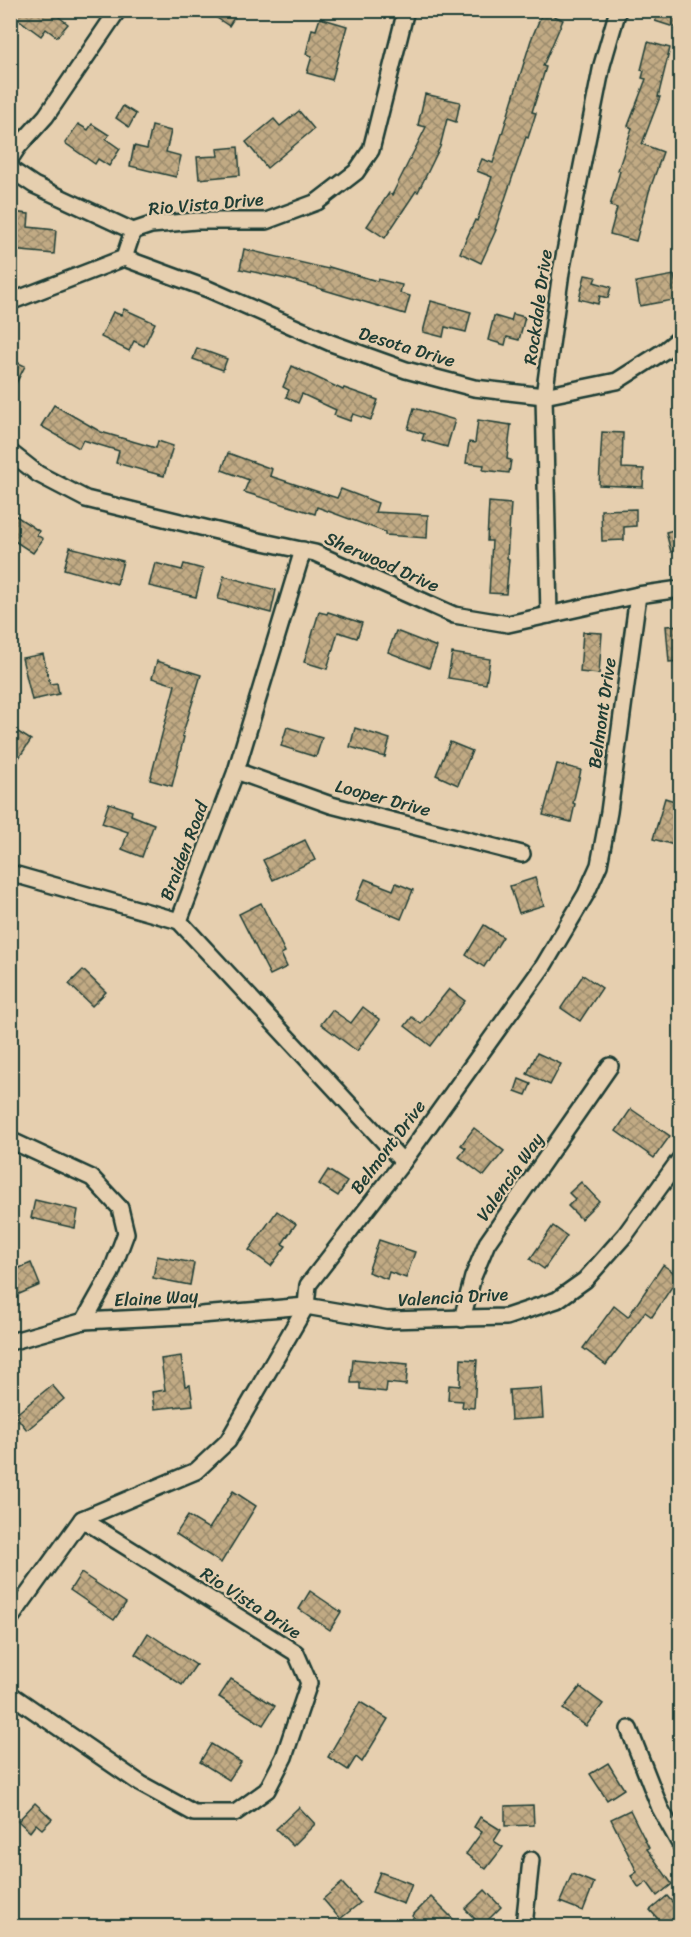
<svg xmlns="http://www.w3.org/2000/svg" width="691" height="1937" viewBox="0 0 691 1937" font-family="Sriracha,sans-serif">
  <defs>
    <pattern id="building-cross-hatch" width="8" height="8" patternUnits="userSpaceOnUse" patternTransform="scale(1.5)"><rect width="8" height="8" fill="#c1aa84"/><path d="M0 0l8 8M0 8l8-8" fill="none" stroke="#9c8c6d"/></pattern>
  </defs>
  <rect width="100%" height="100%" fill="#e6cfaf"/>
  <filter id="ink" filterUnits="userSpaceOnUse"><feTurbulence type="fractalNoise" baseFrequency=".0167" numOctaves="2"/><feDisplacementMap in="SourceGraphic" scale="12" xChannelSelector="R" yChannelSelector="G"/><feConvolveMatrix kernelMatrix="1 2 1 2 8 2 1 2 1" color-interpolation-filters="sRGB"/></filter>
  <g filter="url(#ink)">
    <g fill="url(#building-cross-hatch)" stroke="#1f3d34" stroke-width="1.5">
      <polygon points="10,10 50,10 68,24 57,37 46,29 41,36 10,13"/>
      <polygon points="205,10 239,10 229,26"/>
      <polygon points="659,10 681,10 681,25 678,24 677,28 655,21"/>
      <polygon points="543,11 563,20 543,66 546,67 532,112 536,113 528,138 526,137 495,229 496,230 481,263 460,253 475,220 477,221 492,177 477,171 482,159 493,163 531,40"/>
      <polygon points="320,18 347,26 332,80 307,73 312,56 306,54 312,29 316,30"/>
      <polygon points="648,42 670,48 658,97 660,97 642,144 663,152 649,192 636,241 610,234 617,208 610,206 620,171 618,170 632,128 628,126 646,79 642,78 644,71 641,70"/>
      <polygon points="425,94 460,102 456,122 447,119 440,147 418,192 416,191 385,238 367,226 389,193 392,195 426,127 418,125"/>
      <polygon points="123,106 136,114 129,127 116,118"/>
      <polygon points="299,111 314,129 267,168 246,142 274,119 280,126"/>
      <polygon points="78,124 88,130 92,124 109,135 106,139 120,149 109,166 98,159 95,164 65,143"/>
      <polygon points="152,126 171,131 166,152 181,156 176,177 130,166 134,146 147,149"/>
      <polygon points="238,147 240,175 199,179 197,157 218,156 217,149"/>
      <polygon points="12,212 29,214 28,227 56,230 54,254 10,250"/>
      <polygon points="244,249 328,269 329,267 377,281 378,279 402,285 400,293 410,296 405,314 291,280 240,269"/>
      <polygon points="585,275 596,277 594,282 611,287 608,298 600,296 598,304 579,299"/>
      <polygon points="674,275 679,299 640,306 636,282"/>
      <polygon points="431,301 471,312 466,332 445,327 443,337 423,332"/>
      <polygon points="124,309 155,323 144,346 134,341 129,351 101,337 113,312 121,315"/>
      <polygon points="513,314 525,317 519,340 507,337 505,345 488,340 494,316 511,321"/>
      <polygon points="197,348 227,359 223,370 193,359"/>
      <polygon points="10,359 25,366 10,395"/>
      <polygon points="292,366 343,390 344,388 378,400 371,420 353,414 350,421 334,415 336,410 302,394 298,403 286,397 289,390 283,387"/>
      <polygon points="54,405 101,432 156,448 158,441 173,446 164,476 116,463 119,451 83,440 79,448 41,426"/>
      <polygon points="414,408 455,420 447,447 422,440 424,434 408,429"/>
      <polygon points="478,420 511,425 507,459 511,460 509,473 483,470 484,465 466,463 469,442 475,443"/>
      <polygon points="602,432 623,433 622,468 644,469 643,487 599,485"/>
      <polygon points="228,453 272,469 270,476 337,498 341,489 378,503 375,512 428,515 427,538 385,535 385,532 317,507 315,514 244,492 249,480 222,470"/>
      <polygon points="489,502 511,504 507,558 509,559 506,594 489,593 492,541 487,541"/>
      <polygon points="636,509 636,526 624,527 624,540 602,541 601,510"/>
      <polygon points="10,512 39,531 37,535 43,539 33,553 10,538"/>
      <polygon points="681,528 681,550 671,552 666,532"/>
      <polygon points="70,547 123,561 117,584 64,569"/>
      <polygon points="155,563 182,570 184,564 203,569 196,597 149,586"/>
      <polygon points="224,576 276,590 271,613 218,599"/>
      <polygon points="319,612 327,614 328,612 362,623 357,638 338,632 327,669 304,662"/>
      <polygon points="681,625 681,661 669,662 666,626"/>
      <polygon points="396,631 437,647 429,668 388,652"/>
      <polygon points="583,632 602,633 599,674 580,672"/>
      <polygon points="452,653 490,659 486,684 448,678"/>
      <polygon points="43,654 50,684 57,683 59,694 32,700 22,658"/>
      <polygon points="157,661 201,675 182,736 184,737 172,786 150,780 175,685 152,678"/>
      <polygon points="10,727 31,740 10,771"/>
      <polygon points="287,727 322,738 316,757 281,746"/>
      <polygon points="355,728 390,739 385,757 350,747"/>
      <polygon points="450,742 472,751 458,785 436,775"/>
      <polygon points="557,764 581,770 573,803 575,804 571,822 543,815"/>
      <polygon points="665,798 681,803 681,823 674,845 653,839"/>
      <polygon points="109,803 132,811 131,815 154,824 142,857 122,849 128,832 102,823"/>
      <polygon points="305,840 315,860 273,880 263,860"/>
      <polygon points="535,878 544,905 519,913 510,886"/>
      <polygon points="365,879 393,890 396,883 413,890 401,919 356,900"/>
      <polygon points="261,903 285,952 281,954 287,967 270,975 239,914"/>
      <polygon points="484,925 503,937 484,967 466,955"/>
      <polygon points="83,970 106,992 92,1006 69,984"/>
      <polygon points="583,975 602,988 580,1021 561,1008"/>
      <polygon points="449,989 465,1001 431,1046 405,1026 412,1017 421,1024"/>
      <polygon points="363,1007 380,1020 357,1051 321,1024 332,1010 351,1023"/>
      <polygon points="537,1053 561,1064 550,1085 527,1074"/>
      <polygon points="519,1079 531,1084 526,1095 515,1091"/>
      <polygon points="631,1109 670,1136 654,1158 616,1131"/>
      <polygon points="474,1128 504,1151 484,1176 459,1157 466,1148 461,1145"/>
      <polygon points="328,1170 347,1182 338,1196 319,1184"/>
      <polygon points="581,1182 599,1201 581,1219 568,1206 575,1199 569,1193"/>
      <polygon points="35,1200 78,1210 75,1228 31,1218"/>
      <polygon points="277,1211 296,1224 282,1244 286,1246 271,1266 249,1250"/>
      <polygon points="553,1226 567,1236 544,1269 530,1259"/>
      <polygon points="379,1240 415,1252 406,1278 389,1272 387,1279 368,1272"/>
      <polygon points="157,1256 194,1263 190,1285 153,1278"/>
      <polygon points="31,1263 40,1285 10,1298 10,1272"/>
      <polygon points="663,1265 679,1276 652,1317 645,1312 606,1365 583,1348 614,1306 628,1317"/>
      <polygon points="181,1356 185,1386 190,1385 193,1405 154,1409 152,1392 165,1390 161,1359"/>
      <polygon points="353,1359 408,1364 406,1385 387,1383 386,1392 360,1389 360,1383 351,1383"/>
      <polygon points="461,1359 477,1360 474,1408 462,1407 463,1401 448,1400 449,1385 460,1386"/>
      <polygon points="52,1385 64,1399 27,1430 15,1415"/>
      <polygon points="541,1388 543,1418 511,1420 509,1390"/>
      <polygon points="233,1491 256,1506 221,1563 176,1534 188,1516 209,1529"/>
      <polygon points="81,1573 126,1603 114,1620 70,1590"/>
      <polygon points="310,1591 341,1612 330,1630 299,1609"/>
      <polygon points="148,1633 196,1665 182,1685 135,1654"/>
      <polygon points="231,1679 275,1706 263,1725 219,1697"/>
      <polygon points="580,1687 603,1704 586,1726 563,1709"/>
      <polygon points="360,1702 388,1719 362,1762 356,1757 348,1770 328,1757"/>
      <polygon points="211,1744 241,1762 229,1780 200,1762"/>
      <polygon points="608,1763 624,1789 607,1800 590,1774"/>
      <polygon points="35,1803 52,1819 42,1829 36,1824 30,1832 18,1821"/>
      <polygon points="533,1805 534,1825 505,1826 505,1806"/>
      <polygon points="299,1807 315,1824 293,1846 276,1829"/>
      <polygon points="630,1810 649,1848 647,1849 672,1884 657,1896 647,1882 639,1888 631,1876 637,1872 611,1819"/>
      <polygon points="480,1817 501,1830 494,1841 503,1847 486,1869 466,1854 482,1832 474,1827"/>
      <polygon points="380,1872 412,1884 404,1904 372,1892"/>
      <polygon points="572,1874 594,1883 583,1911 560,1902"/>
      <polygon points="342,1883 360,1903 340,1919 323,1899"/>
      <polygon points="485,1890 501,1907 482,1926 465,1909"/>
      <polygon points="667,1896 681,1912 681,1926 664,1926 650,1910"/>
      <polygon points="431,1897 454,1920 447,1926 423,1926 412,1916"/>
    </g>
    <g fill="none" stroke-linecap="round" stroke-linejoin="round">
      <defs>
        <g id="minor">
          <polyline points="10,159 18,147 46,116 118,10"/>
          <polyline points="10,164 13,171 34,185 133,231"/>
          <polyline points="124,258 208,289 331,343 406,370 474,388 544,396 617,381 664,351 680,338"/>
          <polyline points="10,302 124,258 133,231 151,225 196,221 266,221 317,202 356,172 371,150 406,10"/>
          <polyline points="10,452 38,474 86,499 254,540 315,553 454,615 508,624 638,595 680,589"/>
          <polyline points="303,550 236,771 179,921 403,1162"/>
          <polyline points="549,615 544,396 561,272 602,65 618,10"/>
          <polyline points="236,771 331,805 522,854"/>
          <polyline points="10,873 179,921"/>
          <polyline points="10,1140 92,1178 120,1208 126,1233 111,1273 84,1321"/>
          <polyline points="462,1319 473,1277 487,1243 610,1066"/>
          <polyline points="10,1342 84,1321 201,1315 306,1306 387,1320 506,1317 557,1300 585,1280 625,1235 680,1159"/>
          <polyline points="10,1619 82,1519 196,1471 228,1441 306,1306 308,1285 403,1162 544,965 586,894 599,865 609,812 638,595"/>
          <polyline points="10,1694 141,1784 194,1813 235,1813 267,1790 284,1757 309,1683 296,1653 82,1519"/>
          <polyline points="629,1729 660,1808 680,1844"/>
          <polyline points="524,1926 531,1860"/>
        </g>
      </defs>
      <use href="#minor" stroke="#1f3d34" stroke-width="20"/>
      <use href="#minor" stroke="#e6cfaf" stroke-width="15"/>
    </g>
  </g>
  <g text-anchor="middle" stroke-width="4.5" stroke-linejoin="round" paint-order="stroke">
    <g font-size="18" fill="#1f3d34" stroke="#e6cfaf">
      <text transform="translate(206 204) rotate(-5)" y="6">Rio Vista Drive</text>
      <text transform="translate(538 307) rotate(-82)" y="6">Rockdale Drive</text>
      <text transform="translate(407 347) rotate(17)" y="6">Desota Drive</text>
      <text transform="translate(382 562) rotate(24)" y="6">Sherwood Drive</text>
      <text transform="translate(602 713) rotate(-82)" y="6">Belmont Drive</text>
      <text transform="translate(383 798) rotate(15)" y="6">Looper Drive</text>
      <text transform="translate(184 851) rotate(-69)" y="6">Braiden Road</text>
      <text transform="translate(388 1147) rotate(-53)" y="6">Belmont Drive</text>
      <text transform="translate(510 1177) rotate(-55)" y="6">Valencia Way</text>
      <text transform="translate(453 1297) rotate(-3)" y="6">Valencia Drive</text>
      <text transform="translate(156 1298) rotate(-3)" y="6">Elaine Way</text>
      <text transform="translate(251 1603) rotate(33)" y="6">Rio Vista Drive</text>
    </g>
  </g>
  <rect width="691" height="1937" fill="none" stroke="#e6cfaf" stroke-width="36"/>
  <rect x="18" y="18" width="655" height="1901" fill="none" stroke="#1f3d34" stroke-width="2" filter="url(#ink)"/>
</svg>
